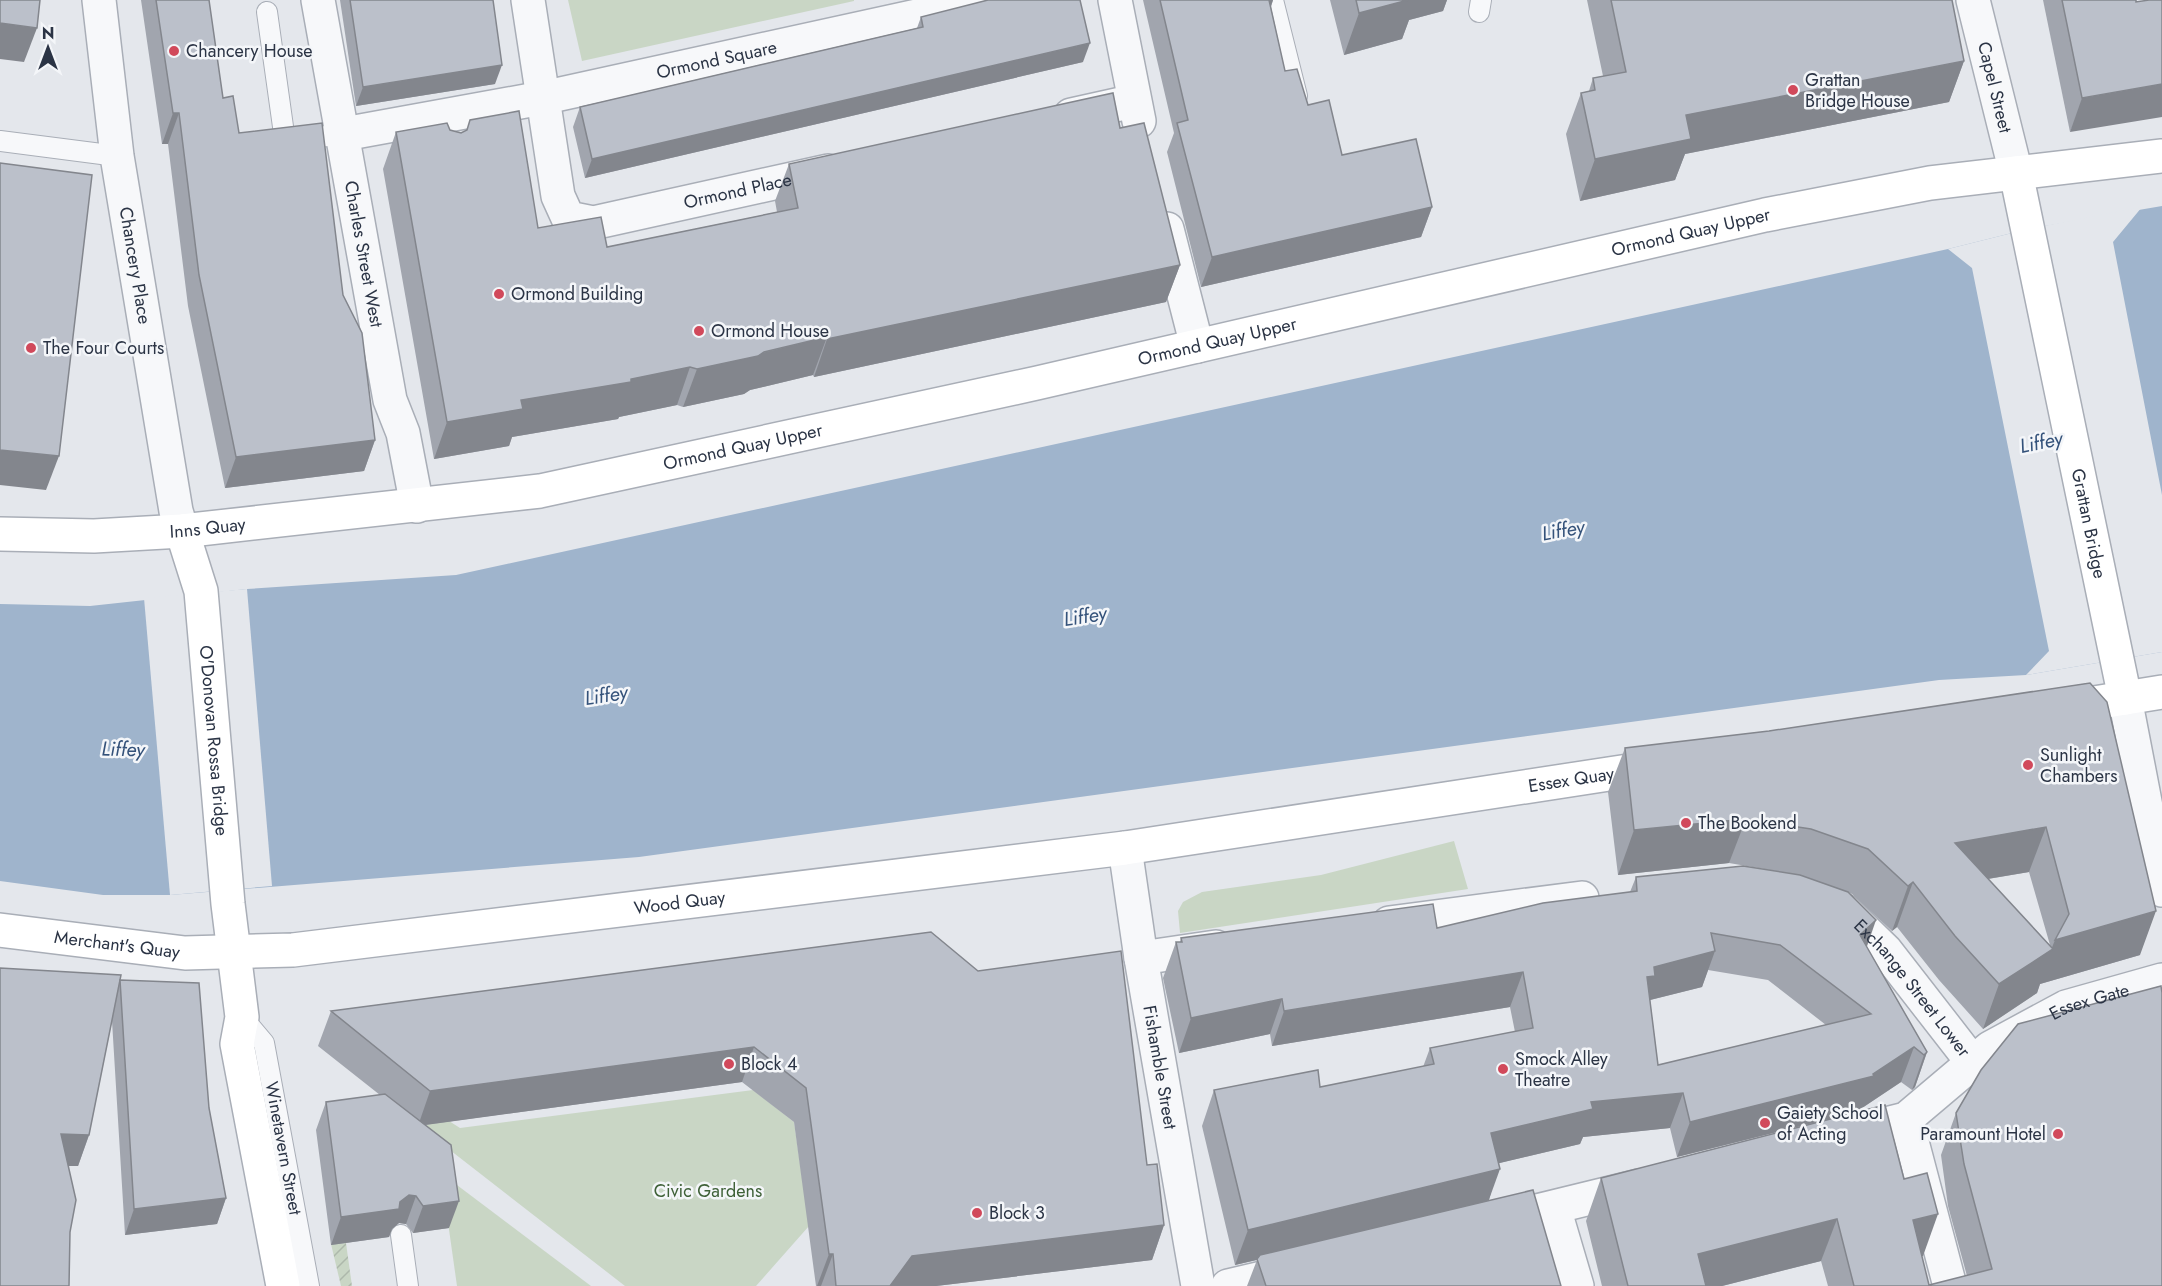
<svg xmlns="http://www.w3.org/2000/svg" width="2162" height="1286" viewBox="0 0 2162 1286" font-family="Jost,sans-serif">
  <defs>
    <pattern id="garden-furrows" width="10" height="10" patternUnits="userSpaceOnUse" patternTransform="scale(1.5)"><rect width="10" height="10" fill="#c9d6c5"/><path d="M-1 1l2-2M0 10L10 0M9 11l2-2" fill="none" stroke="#adb8ab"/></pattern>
  </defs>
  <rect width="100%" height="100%" fill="#e4e7ec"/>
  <g fill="#c9d6c5">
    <polygon points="568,0 854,0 854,1 582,61"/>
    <polygon points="1454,841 1468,889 1180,933 1178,911 1183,902 1202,892 1321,875"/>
    <polygon points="753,1090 794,1122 809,1226 756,1286 625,1286 419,1126 449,1121 460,1128"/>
    <polygon points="441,1173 591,1286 457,1286"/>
  </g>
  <polygon fill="url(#garden-furrows)" points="346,1243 352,1286 341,1286 331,1244"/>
  <polygon fill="#9fb4cc" points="2162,206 2162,652 2026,675 1939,680 639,857 170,895 103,895 0,881 0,604 90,606 247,589 456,575 1948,249 2028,229"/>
  <g fill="#e4e7ec">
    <polygon points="2142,207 2113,242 2162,495 2162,652 2026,675 2049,651 1972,268 1948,249 2028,229"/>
    <polygon points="247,589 272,886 170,895 144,598"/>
  </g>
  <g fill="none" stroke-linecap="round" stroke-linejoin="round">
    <defs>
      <g id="lane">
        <polyline points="1273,0 1297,96"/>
        <polyline points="267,12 285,141 344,134"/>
        <polyline points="1479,12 1481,0"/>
        <polyline points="0,141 117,156"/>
        <path id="s1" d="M242,1017l22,26 45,243"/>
        <polyline points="401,1235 408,1286"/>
      </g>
      <g id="street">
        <path id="s2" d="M99,0l18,156 59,355 6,20"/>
        <path id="s3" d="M318,0l72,400 13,33 14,73"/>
        <path id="s4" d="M528,0l30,196 10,22 25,5 235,-52"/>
        <polyline points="1115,0 1139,121"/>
        <path id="s5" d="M1973,0l43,173"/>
        <polyline points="1071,115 1134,101"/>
        <path id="s6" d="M344,134l198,-36 448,-98"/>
        <polyline points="1167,229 1197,346"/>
        <polyline points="2125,698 2162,890"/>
        <path id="s7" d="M1125,848l16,110 57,328"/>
        <path id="s8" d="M1836,908l9,3 41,40 87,112"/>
        <polyline points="1389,923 1582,898"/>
        <polyline points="1141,958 1216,947"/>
        <polyline points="1906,1119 1950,1286"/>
        <path id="s9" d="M1846,1134l60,-15 84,-71 76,-41 96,-27"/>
        <polyline points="1554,1208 1577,1286"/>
        <polyline points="1496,1221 1639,1186"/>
        <polyline points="1228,1286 1292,1271"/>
      </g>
      <g id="secondary">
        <path id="s10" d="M2016,173l109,525"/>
        <path id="s11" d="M182,531l19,60 27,313 14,113 -5,27 46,242"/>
        <path id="s12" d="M0,534l94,2 88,-5 358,-40 497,-108 728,-168 165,-32 232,-27"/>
        <polyline points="2063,708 2162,692"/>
        <path id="s13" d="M0,930l185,23 108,-3 832,-102 536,-82"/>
      </g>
    </defs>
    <use href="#lane" stroke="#a9aeb7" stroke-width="22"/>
    <use href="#street" stroke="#a9aeb7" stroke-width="36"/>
    <use href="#secondary" stroke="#a9aeb7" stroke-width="36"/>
    <use href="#lane" stroke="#f7f8fa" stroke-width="20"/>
    <use href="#street" stroke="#f7f8fa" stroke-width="33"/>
    <use href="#secondary" stroke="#fff" stroke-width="33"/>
  </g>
  <g fill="#a1a5ae" fill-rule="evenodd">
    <polygon points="141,0 209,0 223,98 239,133 343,295 375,440 364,471 225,488 188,306 168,144 162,144"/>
    <polygon points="340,0 493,0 495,84 356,106"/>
    <polygon points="1143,0 1273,0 1271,7 1285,71 1342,155 1432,207 1421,237 1201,287 1167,152 1174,133"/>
    <polygon points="1330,0 1447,0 1443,11 1409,20 1402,39 1344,55"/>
    <polygon points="1587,0 1952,0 1964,61 1949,102 1685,154 1675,180 1580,201 1566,134 1581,93 1589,91 1593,78 1603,76"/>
    <polygon points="2043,0 2136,0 2070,132"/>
    <polygon points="921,17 1083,62 585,178 573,127 580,107 917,28"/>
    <polygon points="1120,128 1180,265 1166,302 814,377 813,375 750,390 744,394 683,407 677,405 619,417 618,419 512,437 509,446 434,459 383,169 396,132 450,130 538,228 607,247 777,212 775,201 789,164"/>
    <path d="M2090,683l50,272 -100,29 -3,9 -54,36 -44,-49 -42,-53 -5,4 -40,-37 -4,-2 19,55 60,105 -12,35 -3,3 -11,-8 -39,26 -1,3 -184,46 -7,-29 -87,9 -3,7 -81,19 -10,37 72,86h-314l10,-26 -22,5 -33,-139 12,-36 106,-3 103,-20 7,-19 85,-16 -5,-25 -238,39 -2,-12 -91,19 -16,-75 13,-36h4l1,-4 256,-10 193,-36 6,-15 163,-2 -70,-12 -111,12 -10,-83 17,-44 144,-17zM2029,872l21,73 -62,-66zM1708,970l60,10 58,45 -168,40 -8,-65 52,-13z"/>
    <polygon points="931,932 1147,1165 1164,1225 1152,1260 936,1286 816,1286 794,1122 742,1082 424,1125 449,1228 413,1233 406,1224 399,1223 392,1229 389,1237 331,1245 316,1130 326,1102 380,1095 318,1046 331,1011"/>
    <polygon points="120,980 209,1108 226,1198 217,1224 125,1235 112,1021 89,1135 78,1166 68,1166 70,1232 0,1286"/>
    <polygon points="1885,1105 1929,1285 1967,1276 1948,1206 1941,1155 1956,1113 2162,1286 1828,1286 1821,1261 1722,1286 1602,1286 1586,1221 1601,1178"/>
  </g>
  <g fill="#83868d">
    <polygon points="1265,0 1273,0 1266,20"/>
    <polygon points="1406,0 1447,0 1443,11 1409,20 1402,39 1344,55 1359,13"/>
    <polygon points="0,23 37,28 24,62 0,59"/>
    <polygon points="1090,43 1083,62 585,178 592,159"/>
    <polygon points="1964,61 1949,102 1685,154 1675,180 1580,201 1595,159 1686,115"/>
    <polygon points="502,65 495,84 356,106 363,87"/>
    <polygon points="2162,84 2162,117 2070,132 2082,98"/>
    <polygon points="173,113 179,113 168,144 162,144"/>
    <polygon points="1432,207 1421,237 1201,287 1212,257"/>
    <polygon points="1180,265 1166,302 814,377 827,339"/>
    <polygon points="827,337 813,375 750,390 744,394 683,407 697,369"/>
    <polygon points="690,367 677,405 619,417 618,419 512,437 509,446 434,459 447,422 521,400 631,379"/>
    <polygon points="375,440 364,471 225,488 236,457"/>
    <polygon points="0,450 59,456 46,490 0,485"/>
    <polygon points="1746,819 1729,863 1618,875 1634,830"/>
    <polygon points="2046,827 2029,872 1939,887 1955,843"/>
    <polygon points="1913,882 1897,927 1892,931 1908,886"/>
    <polygon points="2156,911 2140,955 2040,984 2037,993 1983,1029 1999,984 2051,950 2055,940"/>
    <polygon points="1876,920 1864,955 1860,935"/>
    <polygon points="1715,951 1702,987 1646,1001 1647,977 1654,967"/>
    <polygon points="1523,972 1510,1007 1272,1046 1284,1011"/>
    <polygon points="1282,999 1270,1034 1179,1053 1191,1018"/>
    <polygon points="754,1047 742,1082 418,1126 430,1091"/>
    <polygon points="1914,1047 1901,1082 1862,1108 1861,1111 1677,1157 1690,1122 1873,1074"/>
    <polygon points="1927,1052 1915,1087 1912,1090 1924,1055"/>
    <polygon points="1683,1093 1670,1128 1583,1137 1580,1144 1479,1168 1491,1133 1591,1102"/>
    <polygon points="61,1134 89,1135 78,1166 50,1166"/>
    <polygon points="1500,1169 1487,1205 1235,1265 1248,1230"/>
    <polygon points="409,1195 416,1196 406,1224 399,1223 392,1229 389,1237 331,1245 341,1217 400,1202"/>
    <polygon points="226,1198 217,1224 125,1235 134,1209"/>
    <polygon points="459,1201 449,1228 413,1233 423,1206"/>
    <polygon points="1938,1214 1923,1256 1898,1263 1913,1220"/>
    <polygon points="1837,1219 1821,1261 1722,1286 1686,1286 1698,1254"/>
    <polygon points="1164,1225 1152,1260 936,1286 890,1286 912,1256"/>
    <polygon points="829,1254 833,1254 821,1286 817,1286"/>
  </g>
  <g fill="#bbc0ca" stroke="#83868d" stroke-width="1.5" fill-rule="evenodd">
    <polygon points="0,0 40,0 37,28 0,23"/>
    <polygon points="156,0 209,0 223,98 233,96 239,133 322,123 343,295 362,333 375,440 236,457 199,275 179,113 173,113"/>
    <polygon points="350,0 493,0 502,65 363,87"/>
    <polygon points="988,0 1080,0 1090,43 592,159 580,107 923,27 921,17"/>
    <polygon points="1160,0 1269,0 1285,71 1297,69 1308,105 1329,100 1342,155 1416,139 1432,207 1212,257 1177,123 1188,120"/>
    <polygon points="1356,0 1408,0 1359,13"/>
    <polygon points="1611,0 1952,0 1964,61 1686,115 1691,139 1595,159 1581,93 1595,90 1593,78 1626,72"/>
    <polygon points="2062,0 2136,0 2136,2 2149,0 2162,0 2162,84 2082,98"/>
    <polygon points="1113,93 1120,128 1144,123 1180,265 827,339 827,337 764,352 758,356 697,369 690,367 631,379 631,382 521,400 523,409 447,422 396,132 447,123 450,130 461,133 467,130 470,120 519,111 538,228 601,217 607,247 798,208 789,164"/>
    <polygon points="0,163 92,175 59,456 0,450"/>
    <polygon points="2090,683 2107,702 2156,911 2055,940 2069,914 2046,827 1955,843 2053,949 1999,984 1955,936 1913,882 1908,886 1868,849 1811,829 1746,819 1634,830 1625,748 1769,731"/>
    <path d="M1743,866l57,9 48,17 28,28 -16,15 67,117 -3,3 -10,-8 -41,27 1,2 -184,46 -7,-29 -92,9 2,7 -102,24 9,36 -252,61 -34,-140 104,-20 2,17 114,-23 -4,-16 103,-20 -10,-56 -239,39 -2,-12 -91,19 -15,-76h6l-1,-4 252,-34 4,24 106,-25 94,-12 -1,-14zM1711,933l69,12 91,69 -213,51 -11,-88 8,-1 -1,-9 61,-16z"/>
    <polygon points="931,932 978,971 1121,951 1147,1165 1157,1164 1164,1225 912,1256 890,1286 836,1286 833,1254 829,1254 806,1088 754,1047 430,1091 331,1011"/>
    <polygon points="0,968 121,975 89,1135 61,1134 76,1200 70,1232 69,1286 0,1286"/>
    <polygon points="120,980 199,983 209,1108 226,1198 134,1209"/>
    <polygon points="2161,986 2162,993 2162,1286 1854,1286 1837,1219 1698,1254 1706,1286 1628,1286 1601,1178 1885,1105 1904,1179 1927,1173 1938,1214 1913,1220 1929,1285 1992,1269 1964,1164 1956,1113 1981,1070 2018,1024"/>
    <polygon points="385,1094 451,1145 459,1201 423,1206 416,1196 409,1195 400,1202 399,1209 341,1217 326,1102"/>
    <polygon points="1533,1190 1561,1286 1266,1286 1257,1259 1260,1255"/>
  </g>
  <g fill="#d1495b" stroke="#f4f6f9" stroke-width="2">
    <circle cx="174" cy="51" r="6"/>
    <circle cx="1793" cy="90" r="6"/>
    <circle cx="499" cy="294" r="6"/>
    <circle cx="699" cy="331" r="6"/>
    <circle cx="31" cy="348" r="6"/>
    <circle cx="2028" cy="765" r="6"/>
    <circle cx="1686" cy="823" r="6"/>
    <circle cx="729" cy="1064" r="6"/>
    <circle cx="1503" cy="1069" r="6"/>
    <circle cx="1765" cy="1123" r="6"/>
    <circle cx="2058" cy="1134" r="6"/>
    <circle cx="977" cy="1213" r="6"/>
  </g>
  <g text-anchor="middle" stroke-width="5" stroke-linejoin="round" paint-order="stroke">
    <g font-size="18" fill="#2b3445" stroke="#f4f6f9" text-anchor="start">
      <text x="186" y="57">Chancery House</text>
      <text x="1805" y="86">Grattan<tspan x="1805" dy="21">Bridge House</tspan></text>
      <text x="511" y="300">Ormond Building</text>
      <text x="711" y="337">Ormond House</text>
      <text x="43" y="354">The Four Courts</text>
      <text x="2040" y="761">Sunlight<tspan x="2040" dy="21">Chambers</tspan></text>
      <text x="1698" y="829">The Bookend</text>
      <text x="1515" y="1065">Smock Alley<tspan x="1515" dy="21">Theatre</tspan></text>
      <text x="741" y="1070">Block 4</text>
      <text x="1777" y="1119">Gaiety School<tspan x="1777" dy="21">of Acting</tspan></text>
      <text x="2046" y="1140" text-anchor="end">Paramount Hotel</text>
      <text x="989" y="1219">Block 3</text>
    </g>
    <g font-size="18" fill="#2b3445" stroke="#f4f6f9">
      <text dy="6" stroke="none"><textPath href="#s6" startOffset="380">Ormond Square</textPath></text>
      <text dy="6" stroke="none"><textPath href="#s5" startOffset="90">Capel Street</textPath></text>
      <text dy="6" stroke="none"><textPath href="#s4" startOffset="396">Ormond Place</textPath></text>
      <text dy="6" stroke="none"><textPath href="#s12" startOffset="1722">Ormond Quay Upper</textPath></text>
      <text dy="6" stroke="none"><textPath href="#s3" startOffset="258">Charles Street West</textPath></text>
      <text dy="6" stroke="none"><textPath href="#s2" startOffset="268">Chancery Place</textPath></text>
      <text dy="6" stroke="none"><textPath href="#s12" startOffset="1236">Ormond Quay Upper</textPath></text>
      <text dy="6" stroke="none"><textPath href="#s12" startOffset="750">Ormond Quay Upper</textPath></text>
      <text dy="6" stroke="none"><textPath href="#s10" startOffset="358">Grattan Bridge</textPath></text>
      <text dy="6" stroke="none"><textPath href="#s12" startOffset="208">Inns Quay</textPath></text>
      <text dy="6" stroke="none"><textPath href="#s11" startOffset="213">O'Donovan Rossa Bridge</textPath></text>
      <text dy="6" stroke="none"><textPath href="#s13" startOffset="1584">Essex Quay</textPath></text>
      <text dy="6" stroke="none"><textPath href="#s13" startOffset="684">Wood Quay</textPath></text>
      <text dy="6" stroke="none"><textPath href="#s13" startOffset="118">Merchant's Quay</textPath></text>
      <text dy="6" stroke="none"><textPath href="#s8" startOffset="112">Exchange Street Lower</textPath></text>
      <text dy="6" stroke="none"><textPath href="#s9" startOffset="282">Essex Gate</textPath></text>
      <text dy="6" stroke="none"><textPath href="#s7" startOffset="222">Fishamble Street</textPath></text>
      <text dy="6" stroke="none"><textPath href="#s1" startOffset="141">Winetavern Street</textPath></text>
    </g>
    <g font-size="18" fill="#3f6138" stroke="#f4f6f9">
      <text x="708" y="1197">Civic Gardens</text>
    </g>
    <g font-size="20" font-style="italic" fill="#34527a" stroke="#f4f6f9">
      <text transform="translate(2041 442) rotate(-12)" y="7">Liffey</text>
      <text transform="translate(1563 530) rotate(-10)" y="7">Liffey</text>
      <text transform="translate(1085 616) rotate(-9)" y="7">Liffey</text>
      <text transform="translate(606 695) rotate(-9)" y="7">Liffey</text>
      <text transform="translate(123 749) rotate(1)" y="7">Liffey</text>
    </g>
  </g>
  <g transform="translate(48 48)" stroke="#f4f6f9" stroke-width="4.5" paint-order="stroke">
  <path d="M0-4.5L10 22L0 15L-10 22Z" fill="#2b3445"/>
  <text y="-9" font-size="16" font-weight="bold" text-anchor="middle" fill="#2b3445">N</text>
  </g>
</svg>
